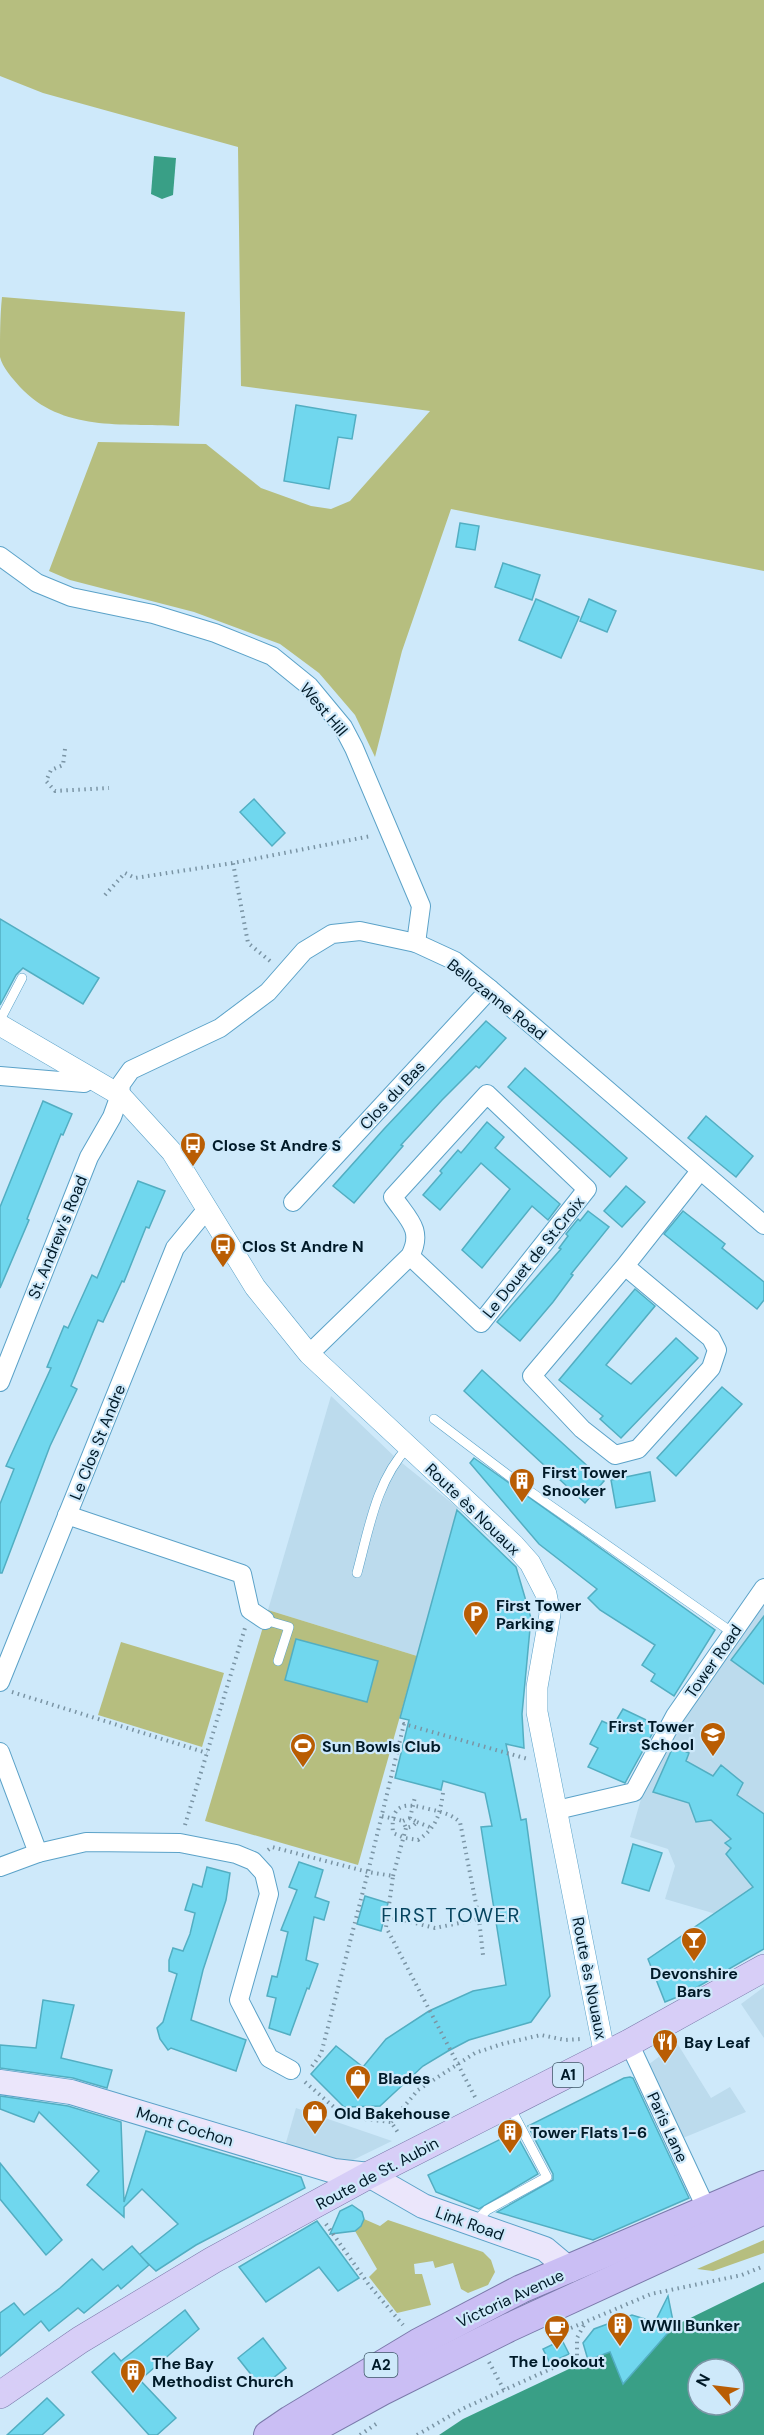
<svg xmlns="http://www.w3.org/2000/svg" width="764" height="2435" viewBox="0 0 764 2435" font-family="'DM Sans',sans-serif">
  <rect width="100%" height="100%" fill="#cee9fa"/>
  <g fill="#bcdbed">
    <polygon points="331,1396 397,1459 458,1508 417,1656 268,1610"/>
    <polygon points="764,1605 764,1879 716,1914 665,1899 675,1866 668,1849 630,1837 641,1799 683,1718 704,1684"/>
    <polygon points="764,1987 764,2038 741,2004"/>
    <polygon points="677,2043 711,2098 730,2087 746,2112 683,2138 648,2065"/>
    <polygon points="296,2108 392,2141 353,2160 342,2160 285,2146"/>
  </g>
  <g fill="#b6be7f">
    <polygon points="0,0 764,0 764,571 451,509 402,651 375,757 355,715 319,673 280,644 194,612 70,580 49,571 98,442 206,444 261,488 311,506 331,509 350,501 430,411 241,386 238,147 43,93 0,76"/>
    <path d="M2,297l183,15 -6,114c-57,-3 -117,6 -159,-39 -7,-8 -18,-20 -20,-30 0,-19 0,-41 2,-60z"/>
    <polygon points="268,1610 417,1656 358,1865 205,1821"/>
    <polygon points="121,1642 224,1673 202,1747 98,1715"/>
    <polygon points="364,2219 380,2226 388,2220 483,2252 491,2260 495,2272 488,2285 468,2293 461,2289 453,2263 435,2268 433,2261 414,2264 415,2274 422,2274 431,2305 397,2313 369,2277 377,2269 355,2231 361,2226"/>
    <polygon points="764,2240 764,2253 713,2271 697,2269"/>
  </g>
  <g fill="#399f86" fill-rule="evenodd">
    <polygon points="154,156 176,158 173,195 162,199 151,194"/>
    <path d="M764,2282v153h-325l24,-16 125,-59 22,-8 13,32 51,-58zM698,2369h36v36h-36z"/>
  </g>
  <g fill="#70d7ee" stroke="#52aec2" stroke-width="1.5">
    <polygon points="296,405 356,415 352,439 338,437 329,489 284,481"/>
    <polygon points="460,523 479,526 475,550 456,547"/>
    <polygon points="503,563 540,575 532,600 495,587"/>
    <polygon points="536,599 579,617 561,658 519,640"/>
    <polygon points="589,599 616,611 607,632 580,621"/>
    <polygon points="254,799 285,833 272,846 240,812"/>
    <polygon points="0,919 99,978 83,1004 23,968 16,975 0,1005"/>
    <polygon points="486,1021 506,1038 479,1068 476,1066 442,1100 401,1145 403,1146 354,1203 333,1186 384,1129"/>
    <polygon points="525,1068 627,1158 610,1177 508,1087"/>
    <polygon points="43,1101 72,1114 63,1135 61,1134 27,1219 29,1220 0,1288 0,1207"/>
    <polygon points="706,1116 753,1156 736,1177 688,1138"/>
    <polygon points="487,1122 504,1137 495,1148 560,1204 548,1220 532,1206 482,1268 462,1250 510,1189 481,1163 440,1210 423,1195 442,1173 440,1171 458,1150 461,1153"/>
    <polygon points="138,1181 165,1191 149,1228 146,1227 124,1282 122,1281 103,1322 98,1320 71,1386 77,1389 50,1446 2,1573 0,1573 0,1504 14,1469 6,1466 51,1368 47,1367 64,1326 68,1328 92,1275 97,1278"/>
    <polygon points="626,1186 645,1202 622,1227 604,1211"/>
    <polygon points="588,1211 609,1227 571,1274 573,1275 553,1302 520,1341 497,1322 561,1249 559,1248 568,1236 566,1234 578,1219 580,1221"/>
    <polygon points="683,1211 725,1244 722,1248 764,1282 764,1300 757,1309 664,1234"/>
    <polygon points="635,1289 655,1306 606,1365 631,1384 676,1338 698,1358 621,1438 600,1419 603,1416 559,1380"/>
    <polygon points="482,1370 604,1481 585,1503 464,1391"/>
    <polygon points="722,1387 742,1404 676,1476 657,1458"/>
    <polygon points="474,1458 715,1630 674,1696 651,1681 655,1674 642,1665 655,1645 600,1610 588,1598 597,1589 539,1544 470,1463"/>
    <polygon points="650,1472 655,1501 616,1508 611,1480"/>
    <polygon points="457,1510 516,1567 531,1618 522,1714 524,1748 506,1744 521,1820 526,1819 550,1996 531,2022 469,2040 448,2051 423,2066 380,2106 344,2107 311,2074 336,2046 363,2067 386,2039 429,2011 473,1991 506,1985 481,1827 492,1826 485,1793 443,1781 441,1790 395,1778 409,1720 400,1718"/>
    <polygon points="764,1616 764,1684 731,1660"/>
    <polygon points="296,1639 378,1661 367,1702 285,1680"/>
    <polygon points="623,1709 657,1725 625,1783 588,1767 598,1748 590,1744 602,1721 613,1726"/>
    <polygon points="673,1747 689,1753 686,1761 713,1776 721,1765 743,1783 737,1795 764,1814 764,1949 687,1993 665,2002 648,1959 753,1887 726,1854 731,1848 725,1843 731,1839 711,1820 696,1822 689,1803 653,1792"/>
    <polygon points="633,1844 662,1853 649,1891 622,1883"/>
    <polygon points="299,1862 323,1870 315,1897 329,1902 324,1920 314,1917 306,1960 318,1964 309,1989 307,1988 290,2035 269,2028 276,1998 267,1996 272,1976 277,1977 288,1932 281,1930 297,1890 289,1887"/>
    <polygon points="207,1867 230,1873 226,1900 203,1970 191,2020 246,2040 236,2071 171,2048 168,2050 160,2039 157,2028 163,2022 177,1974 169,1971 169,1960 173,1948 183,1951 190,1934 195,1913 185,1910 193,1884 202,1887"/>
    <polygon points="365,1896 388,1903 381,1931 357,1924"/>
    <polygon points="43,2000 74,2005 61,2058 112,2070 107,2088 73,2078 0,2068 0,2045 36,2048"/>
    <polygon points="630,2077 633,2078 689,2198 593,2240 497,2212 553,2180 553,2174 528,2126 624,2078"/>
    <polygon points="0,2096 68,2106 121,2122 124,2202 146,2131 301,2177 305,2188 196,2245 156,2271 139,2255 178,2224 142,2189 124,2207 124,2217 87,2185 99,2171 39,2112 34,2122 0,2109"/>
    <polygon points="515,2132 538,2174 479,2209 436,2192 428,2175"/>
    <polygon points="0,2163 62,2240 46,2255 0,2199"/>
    <polygon points="352,2205 362,2212 364,2219 361,2226 355,2231 330,2234 340,2211"/>
    <polygon points="317,2221 359,2278 338,2291 319,2267 266,2302 239,2267"/>
    <polygon points="132,2246 149,2265 121,2289 118,2285 84,2313 78,2308 49,2331 41,2321 0,2356 0,2313 14,2303 24,2315 60,2288 92,2259 103,2270"/>
    <polygon points="668,2296 674,2326 623,2384 610,2352 588,2360 583,2343 594,2329 632,2315 655,2322"/>
    <polygon points="185,2310 199,2329 140,2380 176,2418 157,2435 149,2435 92,2372 114,2353 121,2361"/>
    <polygon points="263,2338 286,2368 261,2387 238,2358"/>
    <polygon points="562,2340 569,2354 550,2363 543,2349"/>
    <polygon points="47,2398 64,2415 42,2435 7,2435"/>
  </g>
  <g fill="none" stroke-linecap="round" stroke-linejoin="round">
    <defs>
      <g id="service">
        <polyline points="0,1020 22,978"/>
        <polyline points="434,1419 525,1488 733,1633"/>
        <path d="M357,1573c12,-44 19,-92 51,-126"/>
        <polyline points="265,1620 289,1627 278,1661"/>
        <polyline points="474,2223 487,2210 547,2177 510,2107"/>
      </g>
      <g id="minor">
        <polyline points="0,556 37,583 71,597 153,614 215,633 272,656 309,686 343,727 354,748 421,906 416,943"/>
        <polyline points="0,1076 84,1083 92,1078"/>
        <polyline points="293,1202 490,989"/>
        <polyline points="625,1266 532,1376 582,1429 615,1455 638,1449 711,1368 717,1350 711,1338 625,1266 700,1171"/>
        <path d="M309,1354l101,-98c14,-26 -2,-37 -17,-59l94,-103 100,95 -106,134 -71,-67"/>
        <polyline points="0,1382 89,1157 112,1117 120,1095 121,1084 131,1070 220,1028 268,992 304,951 332,934 360,931 416,943 455,961 490,989 764,1225"/>
        <polyline points="67,1515 242,1574 250,1610 265,1620"/>
        <polyline points="0,1682 175,1248 207,1209"/>
        <polyline points="0,1752 38,1853 0,1867"/>
        <polyline points="557,1810 634,1792 675,1716 764,1588"/>
        <polyline points="38,1853 86,1842 180,1843 236,1854 253,1861 264,1873 269,1894 239,2000 269,2058 291,2070"/>
        <polyline points="629,2043 707,2210"/>
      </g>
      <polyline id="tertiary" points="0,1025 120,1095 172,1152 255,1287 309,1354 514,1545 530,1563 546,1594 550,1614 537,1687 537,1712 605,2056"/>
      <polyline id="secondary" points="0,2082 71,2092 334,2171 369,2175 423,2206 545,2249 570,2270"/>
      <polyline id="primary" points="0,2395 80,2340 213,2260 369,2175 629,2043 764,1968"/>
      <g id="trunk">
        <polyline points="268,2435 290,2420 418,2343 521,2289 764,2185"/>
        <polyline points="302,2435 382,2391 508,2328 764,2210"/>
      </g>
    </defs>
    <use href="#service" stroke="#5ba2c8" stroke-width="10"/>
    <use href="#minor" stroke="#5ba2c8" stroke-width="20"/>
    <use href="#tertiary" stroke="#5ba2c8" stroke-width="22"/>
    <use href="#secondary" stroke="#5ba2c8" stroke-width="26"/>
    <use href="#primary" stroke="#7b7aab" stroke-width="28"/>
    <use href="#trunk" stroke="#7b7aab" stroke-width="30"/>
    <g stroke="#7a94a4" stroke-width="4" stroke-dasharray="1.5 4.5" stroke-linecap="butt">
      <polyline points="65,749 63,765 51,770 46,781 55,791 109,788"/>
      <polyline points="105,895 125,873 135,878 233,863"/>
      <polyline points="270,961 248,943 233,863 371,836"/>
      <polyline points="12,1692 207,1753"/>
      <path d="M443,1793c-3,22 -7,35 -25,47l-13,-2 -12,-5c-3,-31 13,-30 36,-24 13,3 22,5 31,13l19,97 4,36"/>
      <polyline points="382,1816 403,1821"/>
      <polyline points="410,1818 403,1821 406,1828 413,1826 417,1822 410,1818 415,1797"/>
      <polyline points="417,1822 432,1828"/>
      <polyline points="185,1825 245,1628"/>
      <polyline points="268,1850 272,1847 368,1872 321,2054 310,2069"/>
      <polyline points="393,1876 406,1828"/>
      <polyline points="387,1916 435,1928 479,1919"/>
      <polyline points="305,2082 335,2108 356,2118 391,2122 399,2134"/>
      <polyline points="475,2097 386,1927 393,1876 368,1872 404,1724 528,1759"/>
      <polyline points="391,2122 418,2090 475,2053 502,2044 541,2035 565,2040 581,2039"/>
      <polyline points="326,2224 369,2285 403,2325"/>
      <polyline points="571,2328 651,2294 742,2275 764,2266"/>
      <polyline points="489,2362 504,2390"/>
      <polyline points="360,2435 376,2424"/>
      <polyline points="417,2435 462,2409 577,2357 577,2338 585,2323"/>
    </g>
    <use href="#service" stroke="#fff" stroke-width="9"/>
    <use href="#minor" stroke="#fff" stroke-width="18"/>
    <use href="#tertiary" stroke="#fff" stroke-width="21"/>
    <use href="#secondary" stroke="#ebe6fb" stroke-width="24"/>
    <use href="#primary" stroke="#d7cef7" stroke-width="27"/>
    <use href="#trunk" stroke="#cabef4" stroke-width="28"/>
  </g>
  <defs>
    <symbol id="bus-pin" viewBox="-11 -11 22 30"><path d="M0 17L-7.5 6A9.5 9.5 0 1 1 7.5 6Z" fill="#b95d03" stroke="#cee9fa"/><path d="M-5-6H5V4H4V6H2V4H-2V6H-4V4H-5ZM-3.5-4V0h7V-4ZM-3.5 1.2v1.5H-2V1.2ZM2 1.2v1.5H3.5V1.2Z" fill="#fff"/></symbol>
    <symbol id="building-pin" viewBox="-11 -11 22 30"><path d="M0 17L-7.5 6A9.5 9.5 0 1 1 7.5 6Z" fill="#b95d03" stroke="#cee9fa"/><path d="M-4-6H4V6H1V3H-1V6H-4ZM-2.5-4.3h1.7v1.8h-1.7ZM.8-4.3h1.7v1.8H.8ZM-2.5-1h1.7V.8h-1.7ZM.8-1h1.7V.8H.8Z" fill="#fff"/></symbol>
    <symbol id="parking-pin" viewBox="-11 -11 22 30"><path d="M0 17L-7.5 6A9.5 9.5 0 1 1 7.5 6Z" fill="#b95d03" stroke="#cee9fa"/><path d="M-3.5-5.5H1a3.5 3.5 0 0 1 0 7H-1V5.5H-3.5ZM-1-3.4V-.6H.8a1.4 1.4 0 0 0 0-2.8Z" fill="#fff"/></symbol>
    <symbol id="school-pin" viewBox="-11 -11 22 30"><path d="M0 17L-7.5 6A9.5 9.5 0 1 1 7.5 6Z" fill="#b95d03" stroke="#cee9fa"/><path d="M0-5L7-2L0 1L-7-2ZM-4 1L0 2.5L4 1V4Q0 6-4 4Z" fill="#fff"/></symbol>
    <symbol id="stadium-pin" viewBox="-11 -11 22 30"><path d="M0 17L-7.5 6A9.5 9.5 0 1 1 7.5 6Z" fill="#b95d03" stroke="#cee9fa"/><path d="M0-5a6.5 5 0 1 0 0 10a6.5 5 0 1 0 0-10ZM-3.5-1.8h7v3.6h-7Z" fill="#fff"/></symbol>
    <symbol id="bar-pin" viewBox="-11 -11 22 30"><path d="M0 17L-7.5 6A9.5 9.5 0 1 1 7.5 6Z" fill="#b95d03" stroke="#cee9fa"/><path d="M-6-5H6L.8 .8V4.5H3.5V6h-7V4.5H-.8V.8Z" fill="#fff"/></symbol>
    <symbol id="restaurant-pin" viewBox="-11 -11 22 30"><path d="M0 17L-7.5 6A9.5 9.5 0 1 1 7.5 6Z" fill="#b95d03" stroke="#cee9fa"/><path d="M-5-6h1v4h1v-4h1v4h1v-4h1v5L-1.5 .5V6h-2V.5L-5-1ZM5-6V6H3V1.5H1.5Q1.5-4 5-6Z" fill="#fff"/></symbol>
    <symbol id="shop-pin" viewBox="-11 -11 22 30"><path d="M0 17L-7.5 6A9.5 9.5 0 1 1 7.5 6Z" fill="#b95d03" stroke="#cee9fa"/><path d="M-5-2.5h2.3a2.7 3.5 0 0 1 5.4 0H5L5.5 6h-11ZM-1.5-2.5h3a1.5 2.3 0 0 0-3 0Z" fill="#fff"/></symbol>
    <symbol id="cafe-pin" viewBox="-11 -11 22 30"><path d="M0 17L-7.5 6A9.5 9.5 0 1 1 7.5 6Z" fill="#b95d03" stroke="#cee9fa"/><path d="M-5.5-4.5H6V0H3Q3 3.5 0 3.5H-2.5Q-5.5 3.5-5.5 0ZM3-3.2v2h1.7v-2ZM-6 4.5H4V6H-6Z" fill="#fff"/></symbol>
  </defs>
  <g fill-rule="evenodd">
    <use href="#bus-pin" x="178" y="1130" width="30" height="40"/>
    <use href="#bus-pin" x="208" y="1231" width="30" height="40"/>
    <use href="#building-pin" x="507" y="1466" width="30" height="40"/>
    <use href="#parking-pin" x="461" y="1599" width="30" height="40"/>
    <use href="#school-pin" x="698" y="1720" width="30" height="40"/>
    <use href="#stadium-pin" x="288" y="1731" width="30" height="40"/>
    <use href="#bar-pin" x="679" y="1925" width="30" height="40"/>
    <use href="#restaurant-pin" x="650" y="2027" width="30" height="40"/>
    <use href="#shop-pin" x="343" y="2063" width="30" height="40"/>
    <use href="#shop-pin" x="300" y="2098" width="30" height="40"/>
    <use href="#building-pin" x="495" y="2117" width="30" height="40"/>
    <use href="#building-pin" x="605" y="2310" width="30" height="40"/>
    <use href="#cafe-pin" x="542" y="2313" width="30" height="40"/>
    <use href="#building-pin" x="118" y="2357" width="30" height="40"/>
  </g>
  <g text-anchor="middle" stroke-width="4.5" stroke-linejoin="round" paint-order="stroke">
    <g fill="#cee9fa" stroke="#3e5867" stroke-width="1.5">
      <rect x="553" y="2063" width="30" height="24" rx="4.5"/>
      <rect x="364.5" y="2353" width="33" height="24" rx="4.5"/>
    </g>
    <g font-size="15" font-weight="bold" fill="#001a28">
      <text x="568" y="2080">A1</text>
      <text x="381" y="2370">A2</text>
    </g>
    <g font-size="16" fill="#001a28" stroke="#cee9fa">
      <text transform="translate(324 709) rotate(50)" y="6">West Hill</text>
      <text transform="translate(497 999) rotate(38)" y="6">Bellozanne Road</text>
      <text transform="translate(392 1095) rotate(-47)" y="6">Clos du Bas</text>
      <text transform="translate(57 1237) rotate(-68)" y="6">St. Andrew's Road</text>
      <text transform="translate(533 1257) rotate(-51)" y="6">Le Douet de St.Croix</text>
      <text transform="translate(97 1442) rotate(-68)" y="6">Le Clos St Andre</text>
      <text transform="translate(473 1509) rotate(44)" y="6">Route ès Nouaux</text>
      <text transform="translate(713 1661) rotate(-55)" y="6">Tower Road</text>
      <text transform="translate(590 1978) rotate(79)" y="6">Route ès Nouaux</text>
      <text transform="translate(185 2126) rotate(17)" y="6">Mont Cochon</text>
      <text transform="translate(668 2127) rotate(65)" y="6">Paris Lane</text>
      <text transform="translate(377 2173) rotate(-28)" y="6">Route de St. Aubin</text>
      <text transform="translate(470 2223) rotate(20)" y="6">Link Road</text>
      <text transform="translate(510 2298) rotate(-25)" y="6">Victoria Avenue</text>
    </g>
    <g font-size="16" font-weight="bold" fill="#001a28" stroke="#cee9fa" text-anchor="start">
      <text x="212" y="1151">Close St Andre S</text>
      <text x="242" y="1252">Clos St Andre N</text>
      <text x="542" y="1478">First Tower<tspan x="542" dy="18">Snooker</tspan></text>
      <text x="496" y="1611">First Tower<tspan x="496" dy="18">Parking</tspan></text>
      <text x="694" y="1732" text-anchor="end">First Tower<tspan x="694" dy="18">School</tspan></text>
      <text x="322" y="1752">Sun Bowls Club</text>
      <text x="694" y="1979" text-anchor="middle">Devonshire<tspan x="694" dy="18">Bars</tspan></text>
      <text x="684" y="2048">Bay Leaf</text>
      <text x="378" y="2084">Blades</text>
      <text x="334" y="2119">Old Bakehouse</text>
      <text x="530" y="2138">Tower Flats 1-6</text>
      <text x="640" y="2331">WWII Bunker</text>
      <text x="557" y="2367" text-anchor="middle">The Lookout</text>
      <text x="152" y="2369">The Bay<tspan x="152" dy="18">Methodist Church</tspan></text>
    </g>
    <g font-size="20" letter-spacing="1.5" fill="#06445f" stroke="#cee9fa">
      <text x="451" y="1922">FIRST TOWER</text>
    </g>
  </g>
  <g transform="translate(716 2387) rotate(298)"><circle r="28" fill="#cee9fa" stroke="#7c96a6" stroke-width="1.5"/>
  <path d="M0-4.5L10 22L0 15L-10 22Z" fill="#b95d03"/>
  <text y="-9" font-size="16" font-weight="bold" text-anchor="middle" fill="#001a28">N</text>
  </g>
</svg>
